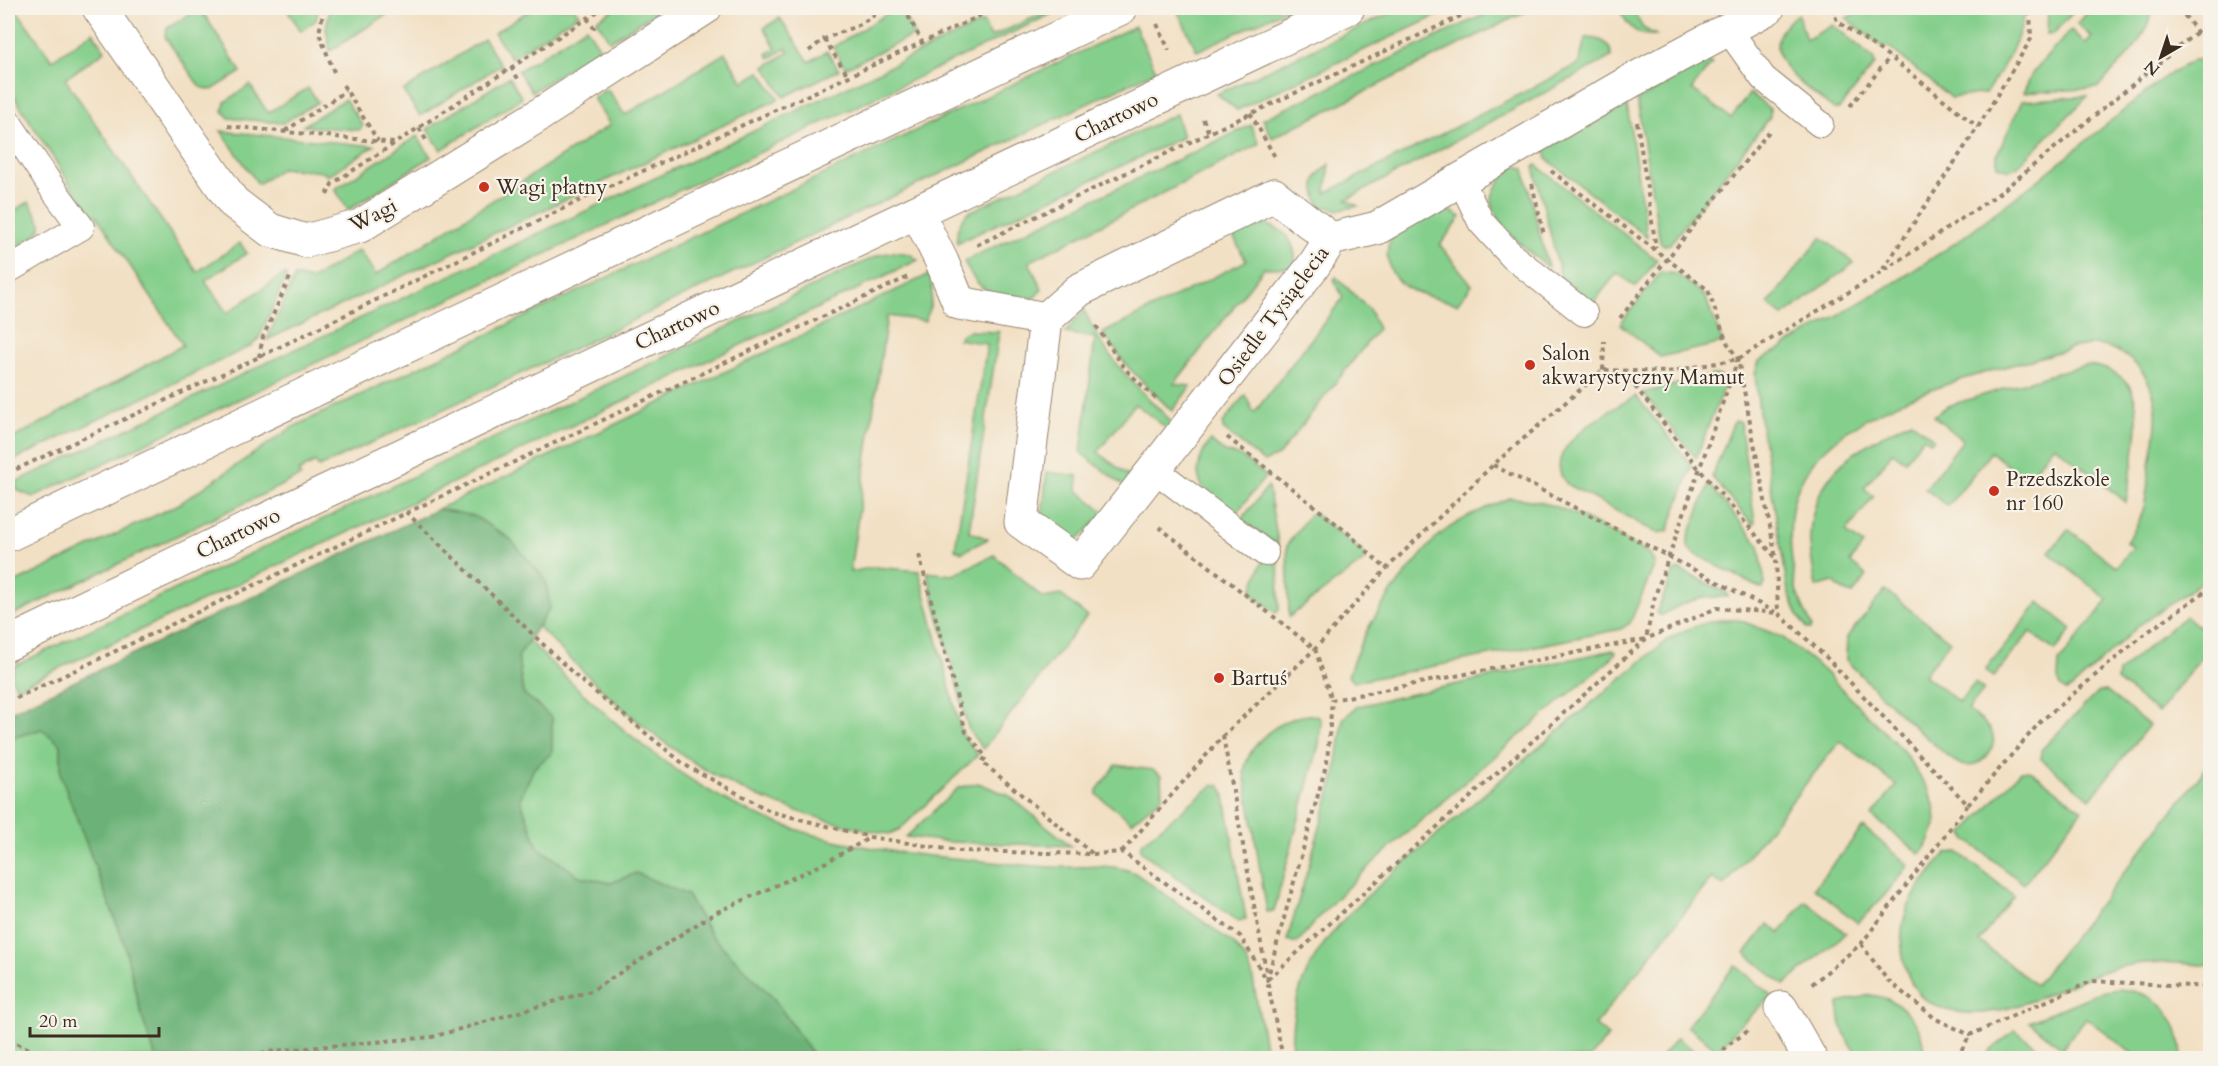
<svg xmlns="http://www.w3.org/2000/svg" width="2218" height="1066" viewBox="0 0 2218 1066" font-family="Cardo,serif">
  <rect width="100%" height="100%" fill="#f7f3e8"/>
  <filter id="ink" filterUnits="userSpaceOnUse"><feTurbulence type="fractalNoise" baseFrequency=".0167" numOctaves="2"/><feDisplacementMap in="SourceGraphic" scale="12" xChannelSelector="R" yChannelSelector="G"/><feConvolveMatrix kernelMatrix="1 2 1 2 8 2 1 2 1" color-interpolation-filters="sRGB"/></filter>
  <filter id="wash" filterUnits="userSpaceOnUse"><feTurbulence type="fractalNoise" baseFrequency=".008" numOctaves="4" result="noise"/><feDisplacementMap in="SourceGraphic" scale="24" xChannelSelector="R" yChannelSelector="G"/><feGaussianBlur stdDeviation="1.35" result="paint"/><feColorMatrix in="noise" values="0 0 0 0 0 0 0 0 0 0 0 0 0 0 0 0 0 1.4 0 .05"/><feComposite in="paint" operator="in"/></filter>
  <g filter="url(#wash)">
    <rect width="100%" height="100%" fill="#f2e0c4"/>
    <g fill="#85cf8c" stroke="#607c55" stroke-width="1.5">
      <polygon points="8,8 15,8 52,60 93,32 105,51 65,79 197,272 240,243 247,253 205,281 227,313 284,274 287,275 259,338 251,346 8,463 8,441 183,345 96,215 89,214 8,87"/>
      <polygon points="200,8 241,72 212,90 200,87 165,37 167,28"/>
      <polygon points="286,8 319,8 316,20 301,31"/>
      <polygon points="330,8 397,8 330,51 326,28"/>
      <polygon points="533,8 574,8 579,14 511,58 494,33"/>
      <polygon points="616,8 652,8 655,13 610,41 596,20"/>
      <polygon points="896,8 900,8 914,35 845,68 833,47"/>
      <polygon points="1054,8 1064,8 33,497 19,491 12,484 983,22 991,37"/>
      <polygon points="1176,8 1290,8 1197,51"/>
      <polygon points="1401,8 1453,8 1237,110 1217,94"/>
      <polygon points="1498,8 1533,8 1272,138 1263,119"/>
      <path d="M1618,8h14l11,20 13,7c-22,2 -28,-10 -38,-27z"/>
      <path d="M1867,8h158c-3,31 -22,59 -39,85l-35,5 -62,-51 -8,-1 -35,-28z"/>
      <polygon points="2048,8 2077,8 2053,34 2047,35"/>
      <path d="M2092,8h60c-5,34 -32,55 -55,80l-74,5 10,-21 38,-42 15,14 6,-7 -15,-13z"/>
      <path d="M1798,14l8,26 27,-15 40,33 2,6 -36,45h-5c-31,-24 -88,-58 -36,-95z"/>
      <polygon points="780,18 809,62 827,51 839,70 784,97 765,67 789,52 786,48 770,58 767,54 776,48 764,28"/>
      <polygon points="1135,26 1156,71 554,358 319,467 315,462 298,472 301,476 8,617 8,586 179,504 293,427"/>
      <polygon points="586,27 600,48 532,92 518,71"/>
      <path d="M1585,38c13,0 27,3 26,19l-265,143 12,6 -18,4 -20,-4c-8,-17 -8,-31 10,-42l-4,29 253,-129z"/>
      <polygon points="484,39 501,65 420,116 403,91"/>
      <polygon points="725,53 743,82 760,72 779,99 267,340 295,276 311,280 359,250 376,275 610,125 593,98 607,89 625,115"/>
      <path d="M2205,59l5,1v516l-72,50 -66,62 -6,3 -5,-4 -3,-8 1,-17 49,-62 -59,-47 19,-24 49,38 16,-20 -7,-5c21,-26 20,-46 24,-77 3,-21 9,-43 5,-64 -6,-30 -32,-56 -64,-56 -7,0 -15,2 -22,4 -81,24 -232,53 -270,136 -10,23 -10,51 -7,76 2,10 2,22 5,32 4,11 10,22 15,33l-1,3h-3l-9,-11 -11,-27 -29,-179 -4,-38 4,-13 140,-81 55,-36 83,-63 129,-105 28,-16z"/>
      <polygon points="1709,61 1712,63 1692,89 1731,118 1750,93 1770,109 1770,117 1670,244 1664,245 1660,242 1637,100"/>
      <polygon points="509,77 522,98 441,150 427,129"/>
      <polygon points="250,85 268,113 308,88 318,102 283,123 229,118 223,111 225,102"/>
      <polygon points="2088,96 2018,166 2010,170 1997,166 1997,155 2022,101"/>
      <polygon points="345,99 363,126 359,130 303,126"/>
      <polygon points="1627,105 1647,237 1547,159 1545,149"/>
      <path d="M1176,114l7,23 -226,106c-1,-13 2,-21 10,-30z"/>
      <path d="M1251,125l8,19 -230,118 13,27 -8,9c-37,-4 -53,1 -70,-37z"/>
      <polygon points="221,131 374,146 327,176 324,172 282,168 258,184"/>
      <polygon points="417,136 431,157 348,210 335,189"/>
      <path d="M1516,165l8,4 24,98c-17,-13 -57,-44 -56,-68 1,-14 14,-25 24,-34z"/>
      <polygon points="1536,165 1657,260 1636,287 1617,273 1593,303 1561,277 1534,167"/>
      <path d="M29,202c4,7 10,15 12,22 2,12 -25,22 -33,26v-36z"/>
      <path d="M1441,210l10,1 10,6 -21,28 32,40 -15,19c-27,-8 -65,-11 -69,-45 -2,-8 1,-20 7,-26 10,-9 33,-17 46,-23z"/>
      <path d="M1265,224c22,6 32,21 30,43l-31,1 -90,116 17,2 -19,25 -45,-45 -24,-33 143,-72 -13,-25z"/>
      <polygon points="1821,237 1854,263 1783,316 1768,304"/>
      <polygon points="894,252 910,254 918,260 421,498 17,688 11,677 14,666 879,255"/>
      <polygon points="1661,272 1677,274 1705,296 1723,343 1660,357 1620,324"/>
      <path d="M930,274c4,17 2,31 -5,47l-38,-5 -37,256 25,-5 44,4 43,163 16,21 -78,74 -11,5c-57,-10 -112,-26 -164,-53 -72,-38 -130,-97 -187,-154l12,-20 -5,-28 -36,-41 -35,-22 -36,-7z"/>
      <polygon points="1336,277 1369,309 1378,329 1278,456 1264,462 1223,429 1223,423 1245,395 1254,413 1343,298 1334,280"/>
      <path d="M1084,310c21,47 47,71 83,107l6,8 -4,5 -34,-26 -37,48 33,26 -6,9 -44,-34 14,-115 -30,-5z"/>
      <polygon points="968,331 999,332 969,531 988,539 962,552 955,549 987,344 958,339 962,334"/>
      <path d="M2090,365c14,3 27,6 37,18 21,25 3,88 -1,119l-72,-57 -28,35 -35,-28 -43,54 -23,-17 38,-49 -29,-24 12,-9 8,-3 115,-35z"/>
      <polygon points="1714,375 1720,376 1724,380 1724,386 1696,458 1643,393"/>
      <path d="M1636,396l56,70 -24,65 -11,2 -90,-49c-32,-35 45,-75 69,-88z"/>
      <polygon points="1734,421 1740,422 1755,522 1753,525 1712,477"/>
      <path d="M1911,421l23,18 -3,3 -7,-5 -19,24 -12,-9 -29,36 10,8 -28,36 17,13 -13,17 17,14 -14,18 -11,-4 -9,-8 -17,5c-2,-16 -7,-35 -6,-51 2,-63 49,-91 101,-115z"/>
      <path d="M1210,441l15,11 15,4 26,20 -31,39c-31,-23 -51,-35 -25,-74z"/>
      <polygon points="1047,472 1078,476 1077,490 1105,512 1080,538 1068,540 1042,517"/>
      <polygon points="1709,484 1759,545 1765,584 1763,588 1760,588 1693,553 1688,547 1688,538"/>
      <polygon points="1268,486 1278,542 1279,610 1276,613 1251,593 1261,565 1276,544 1241,520"/>
      <path d="M1510,498c50,1 96,33 139,55l6,11 -25,59 -9,6 -267,53 -6,-6c14,-44 35,-75 65,-111 9,-10 17,-22 28,-31 18,-15 47,-27 69,-36z"/>
      <polygon points="1314,514 1364,553 1365,560 1289,617 1287,545 1309,515"/>
      <polygon points="994,555 1043,598 1061,595 1087,616 983,749 969,731 927,572 953,575"/>
      <path d="M1678,569l49,24 1,4c-25,-2 -45,5 -66,18h-3l-2,-3 17,-41z"/>
      <path d="M1885,590l65,51 -26,34 35,27 16,-19 9,7 -16,20c8,7 22,14 25,26 4,15 -16,35 -31,29 -10,-3 -18,-13 -26,-19 -32,-27 -61,-56 -90,-86l1,-23z"/>
      <polygon points="2039,602 2072,629 2055,651 2030,632 1994,677 1985,670"/>
      <polygon points="2186,616 2210,635 2210,646 2158,713 2117,680 2118,673 2160,636"/>
      <path d="M1720,620h19l43,17 41,33 81,82 25,39 6,17 1,17 -6,16 -10,13 -48,-38 24,-31 -56,-44 -116,145 -12,-8 -117,147 13,11 -18,22h-298c-2,-31 3,-63 18,-92 25,-48 78,-88 119,-124 78,-69 158,-135 238,-202 17,-11 33,-17 53,-20z"/>
      <path d="M527,639c71,71 147,144 242,181 57,22 121,33 182,38 33,3 66,7 99,9 29,2 58,-6 85,6l98,70 12,15 7,16 15,84h-452l-41,-59 -63,-64 -24,-40 -51,-22 -25,10 -32,-7 -41,-29 -18,-48 14,-31 18,-15v-35l-29,-25 -5,-37z"/>
      <path d="M1613,650l3,2 -7,9c-62,51 -124,103 -185,157 -45,39 -90,78 -127,125l-10,-3 48,-164 8,-57 15,-13z"/>
      <polygon points="2106,691 2149,725 2090,799 2041,759 2041,750 2098,692"/>
      <path d="M1309,715l9,1 3,5 -2,23 -45,167 -7,1 -23,-140c4,-29 37,-55 65,-57z"/>
      <polygon points="42,729 61,745 61,776 124,943 142,1017 156,1058 8,1058 8,739"/>
      <path d="M2210,763v203c-29,-3 -56,-6 -86,0 -35,7 -68,27 -102,38 -44,15 -103,17 -117,-38 -13,-51 11,-75 41,-113l12,-1 56,44 -35,45 57,44z"/>
      <polygon points="1116,765 1153,770 1161,776 1162,797 1132,822 1097,795 1097,790"/>
      <polygon points="2030,770 2082,810 2024,884 1967,840 1964,833 2021,771"/>
      <polygon points="978,783 1008,795 1071,846 951,842 906,837 958,788"/>
      <polygon points="1213,785 1219,785 1224,791 1246,919 1238,921 1142,852 1140,847 1142,843"/>
      <polygon points="1863,827 1909,865 1884,896 1858,923 1814,888"/>
      <polygon points="1805,901 1846,933 1784,985 1745,953 1768,924 1780,933"/>
      <polygon points="1735,965 1772,996 1738,1027 1718,1050 1687,1026"/>
      <path d="M2118,989c42,3 62,28 64,69h-44l-52,-40 -24,30 -33,-26 72,-30z"/>
      <path d="M1870,995c34,4 55,30 54,63h-61c-17,-12 -25,-35 -24,-55z"/>
      <polygon points="2015,1030 2051,1058 1982,1058"/>
      <polygon points="1677,1038 1703,1058 1660,1058"/>
    </g>
    <polygon fill="#6cb278" stroke="#546e4b" stroke-width="1.5" points="438,509 474,516 509,538 545,579 550,607 518,657 523,693 552,718 552,753 534,768 520,799 538,847 579,876 611,883 636,873 687,895 711,935 774,999 815,1058 156,1058 142,1017 124,943 61,776 61,745 42,729 8,739 8,713"/>
  </g>
  <g filter="url(#ink)">
    <g fill="none" stroke-linecap="round" stroke-linejoin="round">
      <defs>
        <g id="service">
          <polyline points="1728,29 1763,78 1820,124"/>
          <polyline points="8,122 53,189 81,227 8,270"/>
          <polyline points="1460,178 1481,222 1513,257 1584,313"/>
          <polyline points="1154,469 1265,553"/>
        </g>
        <g id="minor">
          <polyline points="99,8 233,202 270,230 306,241 360,226 539,115 705,8"/>
          <polyline points="917,212 942,262 959,303 1046,319 1079,290 1274,195 1331,239"/>
          <polyline points="1046,319 1021,522 1080,564 1314,265 1331,239 1377,228 1631,81 1768,8"/>
          <polyline points="1781,1008 1810,1058"/>
        </g>
        <g id="tertiary">
          <polyline points="8,535 1121,8"/>
          <polyline points="8,644 324,492 1348,8"/>
        </g>
      </defs>
      <use href="#service" stroke="#968571" stroke-width="28"/>
      <use href="#minor" stroke="#968571" stroke-width="35"/>
      <use href="#tertiary" stroke="#968571" stroke-width="35"/>
      <g stroke="#968571" stroke-width="4" stroke-dasharray="4.5 4.5" stroke-linecap="butt">
        <polyline points="324,8 319,33 334,72"/>
        <polyline points="904,8 923,44"/>
        <polyline points="1832,8 1837,21 1890,57 1978,127"/>
        <polyline points="2179,8 2197,32 2210,40"/>
        <polyline points="587,18 597,32"/>
        <polyline points="1157,24 1169,50"/>
        <polyline points="824,39 849,77"/>
        <polyline points="809,51 824,39 859,25 885,8"/>
        <polyline points="511,67 520,82"/>
        <polyline points="343,85 378,141"/>
        <polyline points="1850,106 1890,57"/>
        <polyline points="1250,113 1275,157"/>
        <polyline points="1203,119 1209,133"/>
        <polyline points="1637,122 1656,248"/>
        <polyline points="228,126 394,143"/>
        <polyline points="419,128 426,140"/>
        <polyline points="285,131 346,91"/>
        <polyline points="1551,171 1708,290 1726,341 1738,359 1776,558 1778,613"/>
        <polyline points="1532,184 1544,235"/>
        <polyline points="327,195 332,184 603,8"/>
        <polyline points="977,245 1209,133 1478,8"/>
        <polyline points="1883,269 1978,127 2031,39 2030,8"/>
        <polyline points="1620,318 1771,129"/>
        <polyline points="1096,326 1125,369 1158,401"/>
        <polyline points="259,357 263,337 291,275"/>
        <polyline points="1603,370 1604,341"/>
        <polyline points="1624,372 1699,469 1775,557"/>
        <polyline points="1227,437 1348,533 1386,569"/>
        <polyline points="1493,465 1775,612"/>
        <polyline points="8,473 259,357 593,194 997,8"/>
        <polyline points="406,512 578,678 685,765 772,812 870,837 959,851 1094,854 1122,852 1240,936 1267,980 1327,762 1332,700 1646,639 1655,596 1738,359"/>
        <polyline points="1159,527 1315,649 1332,700"/>
        <polyline points="919,555 966,732 986,757 982,762 1093,854"/>
        <path d="M8,702c300,-142 599,-285 900,-425"/>
        <polyline points="1223,736 1267,976"/>
        <polyline points="1968,805 2041,721 2142,636 2210,588"/>
        <polyline points="1122,852 1223,736 1315,649 1386,569 1493,465 1603,370 1668,372 1738,359 1882,272 1997,195 2197,32"/>
        <polyline points="1861,944 1888,981 1936,1019 1970,1035 2092,981 2210,987"/>
        <polyline points="8,1040 52,1058"/>
        <polyline points="225,1058 283,1050 432,1037 591,991 715,913 821,865 869,838"/>
        <polyline points="1283,1058 1267,980 1646,639 1717,608 1778,613 1823,654 1968,805 1861,944 1811,985"/>
        <polyline points="1718,1058 1727,1046 1749,1030"/>
        <polyline points="1957,1058 1970,1035"/>
        <polyline points="2207,1058 2210,1053"/>
      </g>
      <use href="#service" stroke="#fff" stroke-width="26"/>
      <use href="#minor" stroke="#fff" stroke-width="33"/>
      <use href="#tertiary" stroke="#fff" stroke-width="33"/>
    </g>
  </g>
  <g fill="#c8321e" stroke="#f7f3e8" stroke-width="2">
    <circle cx="484" cy="187" r="6"/>
    <circle cx="1530" cy="365" r="6"/>
    <circle cx="1994" cy="491" r="6"/>
    <circle cx="1219" cy="678" r="6"/>
  </g>
  <g text-anchor="middle" stroke-width="4.5" stroke-linejoin="round" paint-order="stroke">
    <g font-size="21" fill="#3b2a1e" stroke="#f7f3e8">
      <text transform="translate(1116 117) rotate(-26)" y="7">Chartowo</text>
      <text transform="translate(373 215) rotate(-27)" y="7">Wagi</text>
      <text transform="translate(1273 316) rotate(-53)" y="7">Osiedle Tysiąclecia</text>
      <text transform="translate(677 325) rotate(-25)" y="7">Chartowo</text>
      <text transform="translate(238 533) rotate(-26)" y="7">Chartowo</text>
    </g>
    <g font-size="21" fill="#3b2a1e" stroke="#f7f3e8" text-anchor="start">
      <text x="496" y="194">Wagi płatny</text>
      <text x="1542" y="360">Salon<tspan x="1542" dy="24">akwarystyczny Mamut</tspan></text>
      <text x="2006" y="486">Przedszkole<tspan x="2006" dy="24">nr 160</tspan></text>
      <text x="1231" y="685">Bartuś</text>
    </g>
  </g>
  <rect width="2218" height="1066" fill="none" stroke="#f7f3e8" stroke-width="30"/>
  <g transform="translate(2161 57) rotate(219)" stroke="#f7f3e8" stroke-width="4.5" paint-order="stroke">
  <path d="M0-4.5L10 22L0 15L-10 22Z" fill="#3b2a1e"/>
  <text y="-9" font-size="16" font-weight="bold" text-anchor="middle" fill="#3b2a1e">N</text>
  </g>
  <path d="M30 1027v9h129v-9" fill="none" stroke="#3b2a1e" stroke-width="3"/>
  <text x="39" y="1027" font-size="18" fill="#3b2a1e" stroke="#f7f3e8" stroke-width="4.5" paint-order="stroke">20 m</text>
</svg>
